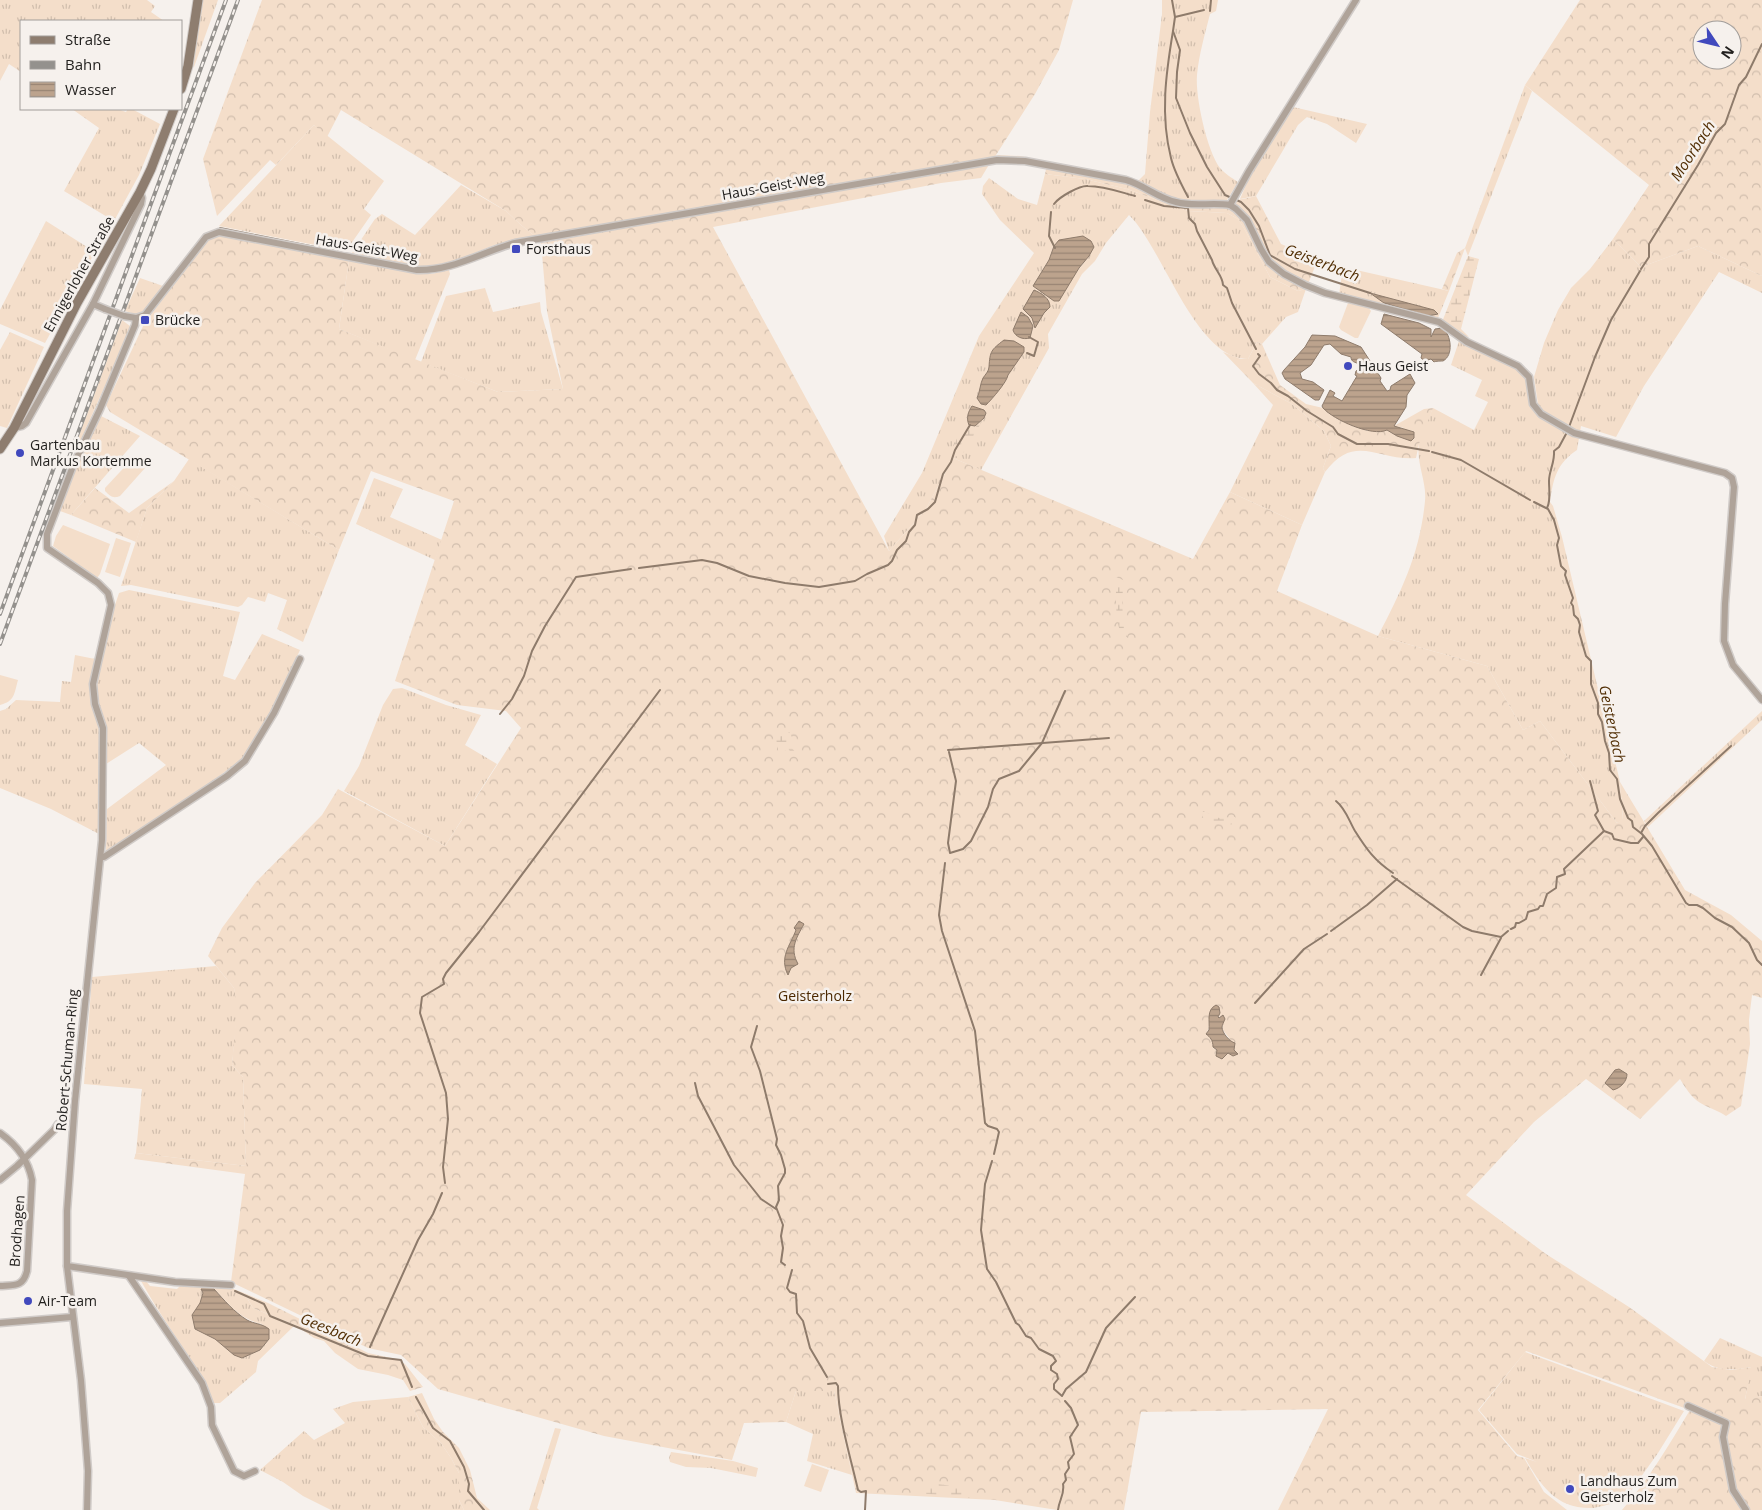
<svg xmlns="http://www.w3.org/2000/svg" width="1762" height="1510" viewBox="0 0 1762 1510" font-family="'Open Sans',sans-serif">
  <defs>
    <pattern id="grass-tufts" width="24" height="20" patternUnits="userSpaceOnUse" patternTransform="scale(1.25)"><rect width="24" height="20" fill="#f4deca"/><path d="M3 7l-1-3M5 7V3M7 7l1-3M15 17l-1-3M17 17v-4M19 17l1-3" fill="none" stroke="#d1bead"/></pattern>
    <pattern id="forest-crowns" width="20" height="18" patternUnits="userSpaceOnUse" patternTransform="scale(1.25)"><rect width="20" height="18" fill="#f4deca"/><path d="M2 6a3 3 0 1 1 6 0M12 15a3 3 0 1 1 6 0" fill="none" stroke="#d1bead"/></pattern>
    <pattern id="wetland-marsh" width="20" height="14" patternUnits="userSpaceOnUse" patternTransform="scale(1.25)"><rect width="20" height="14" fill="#f4deca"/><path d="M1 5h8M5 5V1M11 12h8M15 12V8" fill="none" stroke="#d1bead"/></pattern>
    <pattern id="water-rules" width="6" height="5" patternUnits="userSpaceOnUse" patternTransform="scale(1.25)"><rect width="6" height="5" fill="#bca38d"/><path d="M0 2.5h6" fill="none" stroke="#988473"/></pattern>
  </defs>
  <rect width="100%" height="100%" fill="#f6f1ed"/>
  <g fill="url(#grass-tufts)" fill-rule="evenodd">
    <polygon points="0,0 147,0 155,6 151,12 164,21 21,21 21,72 9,64 0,81"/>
    <polygon points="202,0 218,0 194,67 192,64"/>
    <path d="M1162,0h56l-2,11 -6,3c-5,20 -11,40 -13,61 -2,21 10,76 23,93 4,5 12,10 18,14l-13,21 -48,-3 -27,-11 -12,-8 7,-7 5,-62 12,-98z"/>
    <polygon points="1525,85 1532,91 1468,256 1465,248"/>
    <polygon points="1293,107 1367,124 1356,143 1327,124 1307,117 1298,125 1256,196 1240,199 1252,171"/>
    <polygon points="72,109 117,109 126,112 128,109 132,109 160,124 139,175 114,221 64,191 99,128"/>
    <polygon points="314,125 384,181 364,209 371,215 346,251 219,226"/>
    <path d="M1045,174l40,5 42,10 61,22 39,2 11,6 7,11 25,47 28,14 8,-2 -8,23 -12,5 -24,27 -5,-2 -9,17c-53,0 -85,-111 -119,-144l-23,28 -11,18 -13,13 -34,60 1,14 -68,122 -28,-12 -27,51 -37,42 -5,-15 38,-63 57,-137 55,-83 -34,-33 -18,-26 1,-8 6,-8 29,21 19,6zM1054,246l35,10 -35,45 -7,-6 -8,-19 10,-16z"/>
    <polygon points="461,185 506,211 521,225 536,237 494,245 460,259 433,266 417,267 352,253 375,219 382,214 415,235"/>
    <polygon points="46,221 95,252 45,343 0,324 0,310"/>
    <path d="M1613,239l28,28 57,-21 64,30v17l-43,-21 -75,114 -28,51 -35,-11 -4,24c-20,13 -24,29 -27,52l3,4 9,31 58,245 3,38 -6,3 -77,-102 -17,9 -36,-64 -109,-30c24,-46 42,-83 47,-135 2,-19 -9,-38 -6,-57 2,-12 9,-24 14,-36l41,22 14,-28 -13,-6 7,-16 -31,-15 8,-24 58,26 11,10 11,39 13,1 -8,-5 -6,-8 -4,-27 10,-34 14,-33 13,-22 19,-19z"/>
    <polygon points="349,260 416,274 432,274 449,270 450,274 415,360 339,329"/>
    <polygon points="1343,267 1449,291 1438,318 1430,318 1339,295"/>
    <polygon points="140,278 163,286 143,312 135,314 125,311"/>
    <polygon points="485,288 493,312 540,302 541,312 563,389 498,392 421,362 446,296"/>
    <polygon points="122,320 130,326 130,330 78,446 76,444"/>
    <polygon points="10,332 44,347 7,428 0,426 0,350"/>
    <polygon points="1253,383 1292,404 1324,431 1331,446 1323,468 1325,472 1302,525 1230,492 1273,405"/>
    <polygon points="101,416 140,436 71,515 60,511 77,465"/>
    <polygon points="189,459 339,550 303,642 277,629 287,600 268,593 265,602 248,597 242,605 238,607 131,585 121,586 147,508 174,481"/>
    <polygon points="374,478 403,489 390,517 442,540 435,560 356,524"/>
    <polygon points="129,590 240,612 223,676 235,680 262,634 300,650 271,712 242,759 199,791 106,854 107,809 166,765 139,743 106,764 106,728 98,703 96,685 113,611 119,593"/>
    <polygon points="75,655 95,659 89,686 100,729 99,834 51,809 0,788 0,711 6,709 16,700 60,702 62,681 71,682"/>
    <polygon points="402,688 446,705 481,715 465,745 497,764 445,846 344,791 359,766 383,705 393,689"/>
    <polygon points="1762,711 1762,720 1648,827 1644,821"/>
    <polygon points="216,966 234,988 238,1005 232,1065 243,1077 246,1166 136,1153 142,1089 84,1084 92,977"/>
    <path d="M141,1281h5l4,5 27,3 4,-4 50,3 13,5 9,15 42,17 -37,36 -2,11 -29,25 -7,6h-7c-18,-43 -49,-80 -72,-122zM214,1289c16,16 25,30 48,35l7,15 -9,11 -18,8 -8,-3 -19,-16 -20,-10 -3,-14 8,-12 3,-10 -2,-3z"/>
    <path d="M1720,1338l42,19v39l-17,4 6,-33c-18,3 -32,5 -47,-6z"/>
    <path d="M1525,1352l159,59 -26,42 -30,42 -11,-4 9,4c-12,10 -17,9 -32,13 -37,2 -53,-22 -69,-50l12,4 -20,-8 -38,-44z"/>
    <polygon points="796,1391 834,1391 852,1475 807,1461 813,1434 786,1422"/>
    <polygon points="408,1397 423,1427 441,1443 451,1458 459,1473 459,1500 464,1510 331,1510 303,1496 283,1482 260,1470 304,1431 314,1440 345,1423 333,1409 353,1402"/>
    <polygon points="555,1428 561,1429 537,1508 539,1510 529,1510"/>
    <polygon points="671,1452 733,1461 758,1468 756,1477 711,1468 686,1467 670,1462 669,1458"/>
  </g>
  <g fill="url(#forest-crowns)" fill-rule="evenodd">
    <path d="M262,0h811l-14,50 -24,44 -39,61 24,1 107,22c17,5 31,16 49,22 24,7 56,2 80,-4l25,48 37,15 -12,30 -8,2 -28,-14 -25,-47 -7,-11 -11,-6 -39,-2 -61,-22 -42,-10 -40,-5 1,-5c-17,-4 -34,-6 -50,-14l-2,3 -458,79 -15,-12 -15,-14 -165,-101 -14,27 -13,-12 -38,40 -6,-5 -53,56 -14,-57z"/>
    <path d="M1580,0h182v276l-64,-30 -57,21 -28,-28 36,-54 -124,-100zM1702,30h30v30h-30z"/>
    <path d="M990,163l-9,15 -40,5 -228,44 176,324 37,-42 27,-51 240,101 37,-67 72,33 -25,66 101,45 109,30 36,64 17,-9 77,102 6,-4 -3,-37 65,108 46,25 31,26v57l-10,-3 -3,25 1,24 -9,62 -15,10c-7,-5 -14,-7 -22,-11 -11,-5 -18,-16 -24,-26l-40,40 -54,-40 -52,43 -68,73 80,59 83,53 83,60 19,3 21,-3 -7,32 17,-3v114h-140c27,-31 47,-65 68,-100l-164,-59 -48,59 39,46 7,2 20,34 23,18h-289l50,-101 -187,3 -17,98h-67l-62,-10 -139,-7 -22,-102h-38l-10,31 -42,1 -12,37 -128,-24 -166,-47 -37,-34 -33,-7 -137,-66 14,-108 -111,-15 2,-6 110,13 -3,-89 -11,-12 5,-60 -3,-17 -26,-32 14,-28 33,-45 67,-68 16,-26 107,57 76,-118 -15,-17 -49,-6 -62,-24 59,-180 -83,-30 -32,79 -229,-138 -4,-7 38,-81 64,-85 8,-5 133,26 -10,69 159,63 65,-3 -16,-78 -6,-68zM1213,1007l6,2 1,4 -3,3 4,1 2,13 11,15v5l-8,4 -2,3 -7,-4v-3l-4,-2v-5l-6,-11c5,-7 0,-17 6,-25z"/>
    <polygon points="1465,248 1449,291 1442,289 1457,253"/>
    <path d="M1257,342l5,2 18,41 26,19 17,4 44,23 20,-1 10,6 7,-8 -10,-2 30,-17 9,-1 -14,36 -3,14c-38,3 -61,-26 -91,14l-2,-4 8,-22 -7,-15 -32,-27 -39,-21 -30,-31 18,7h7z"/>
    <polygon points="174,481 147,508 136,542 71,515 95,488 129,513"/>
    <polygon points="244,1293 268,1303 368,1353 396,1359 405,1364 423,1387 410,1391 403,1380 388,1375 358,1369 335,1353 324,1341 314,1338 295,1325 253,1308"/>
    <polygon points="422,1393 434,1419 443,1432 459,1448 470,1470 477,1498 490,1510 464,1510 459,1500 459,1473 451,1458 441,1443 423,1427 408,1397"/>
  </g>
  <g fill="url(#wetland-marsh)">
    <polygon points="1468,256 1479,259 1461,329 1469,337 1455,332 1442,322"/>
    <polygon points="968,414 984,418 962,455 957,458 952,457 950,454"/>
    <path d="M1116,577l7,3c0,20 -3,37 5,56l-3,3c-10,-10 -9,-38 -9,-53l-3,-3 1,-5z"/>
    <polygon points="785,731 787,731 790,733 793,740 790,746 796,753 796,757 788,749 782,752 778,750 778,743 776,741"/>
    <path d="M1203,811l16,7 16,-1 1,3 -2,4c-10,2 -25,0 -32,-8z"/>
    <polygon points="932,1483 971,1489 974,1496 972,1498 917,1493 918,1488 928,1486"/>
  </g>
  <g fill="#f4deca">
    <polygon points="1348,303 1368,307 1371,311 1358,338 1355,338 1341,330 1339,327"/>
    <path d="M133,458l3,1 9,9 -25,28c-7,3 -10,0 -15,-5v-3z"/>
    <polygon points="63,525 110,544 100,574 97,578 53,546 56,536"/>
    <polygon points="116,538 131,543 120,577 105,572"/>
    <path d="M0,675l18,5c-4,14 -3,21 -18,25z"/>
    <polygon points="812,1464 829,1470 821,1492 804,1486"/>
  </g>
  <g fill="url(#water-rules)" stroke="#8e7b6b">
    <polygon points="1083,236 1091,241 1094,247 1089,256 1079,268 1059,301 1054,301 1033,286 1049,260 1054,246 1059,240"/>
    <path d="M1034,290c7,3 16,8 16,17l-6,6 -9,15 -3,-10 -9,-9z"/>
    <polygon points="1370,293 1434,310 1438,314 1428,316 1384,303"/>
    <path d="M1021,312l7,5 5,9 -3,12c-7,2 -15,-1 -17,-8z"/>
    <path d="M1384,314l35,9 12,6v8l4,-8 8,-1c8,7 11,27 0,33 -1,0 -8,0 -9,1l-3,-3 -6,2 -4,-3 1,-4 -41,-30z"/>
    <path d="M1312,335l23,1 26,11 20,31 -1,3 7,10 3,-1 1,-4 19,-12 5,9 -8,12 -1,12 -12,19 20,6v6l-3,3 -14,-5 -10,-6c-15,7 -53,-10 -64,-22l-1,-2 8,-16 5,3 -2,3 9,5 15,-25 -2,-1 1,-4 4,-4 -1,-3c-4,-2 -8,-2 -8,-7l-10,-3 -11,-10 -6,1 -13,20 -11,8 2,6 11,3 11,8 -5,10h-4l-30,-21 -3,-6 2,-3 21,-23z"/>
    <path d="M1004,340l10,1 10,6v5l-16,23c-1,7 -16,24 -22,30l-5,-1 -4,-6c3,-6 3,-14 6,-20 2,-3 6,-7 6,-11 1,-16 2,-17 15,-27z"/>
    <path d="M972,406l12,4 2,3 -2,5 -9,8 -6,-1c-3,-7 -1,-13 3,-19z"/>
    <path d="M799,921l5,3c-7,13 -15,24 -6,40l-7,4 -3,7c-9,-18 2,-29 8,-45l-2,-2z"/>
    <path d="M1216,1005l3,2 1,6 -2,4 1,1 4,-3 2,4c-1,2 -3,7 -3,8 0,6 8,15 13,16l-1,7 4,4 -5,2 -5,-3 -6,6 -6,-3 1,-6 -4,-3c0,-7 -3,-10 -7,-13l3,-4c1,-9 -3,-20 7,-25z"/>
    <path d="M1619,1069l8,5c0,7 -6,14 -14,16l-8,-7 10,-13z"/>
    <path d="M201,1289h13c10,11 20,23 33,31 7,4 14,3 22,9v10l-9,11 -18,8 -8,-3 -19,-16 -20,-10 -3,-14 8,-12 3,-10z"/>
  </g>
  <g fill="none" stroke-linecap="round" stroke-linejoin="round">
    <g stroke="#8e7b6b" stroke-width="2">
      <polyline points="1172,0 1175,17 1173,31 1180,50 1177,72 1176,98 1190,133 1207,167 1225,195 1241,202 1249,210 1259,226 1270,255 1295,269 1370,293"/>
      <polyline points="1210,11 1211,0"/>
      <polyline points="1175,17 1204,10"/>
      <path d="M1173,31c-7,42 -13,84 -2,127 3,13 10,26 17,39"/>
      <path d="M1145,200l19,6 24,2 1,10 6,6 2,7 15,29c2,9 11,16 11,25l4,3 5,15 24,46"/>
      <path d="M1054,204c5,-7 26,-19 34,-18 16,0 32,6 47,10"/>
      <polyline points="1051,212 1049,236 1055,248"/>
      <polyline points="220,228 345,253"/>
      <polyline points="1641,269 1649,257 1649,244 1698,165 1716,133 1725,124 1739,85 1746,77 1762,44"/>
      <polyline points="1027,353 1034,356 1038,342 1029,337"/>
      <polyline points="1258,354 1260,356 1253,366 1259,374 1271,383 1277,390 1288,396 1307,411 1333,427 1338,434 1357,444 1388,444 1429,451"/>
      <polyline points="1569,427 1595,357 1611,320 1640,271"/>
      <polyline points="1432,452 1461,460 1530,500"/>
      <polyline points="1534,502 1548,509 1554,520 1559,538 1557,545 1561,566 1566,571 1565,575 1573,598 1571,603 1573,606 1574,615 1578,619 1580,625 1579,632 1586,656 1591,661 1591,684 1598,703 1598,714 1602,722 1605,741 1609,753 1610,770 1617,779 1620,799 1628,818 1632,821 1633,827 1642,834 1652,846 1686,903 1689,905 1697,905 1703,908 1715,918 1732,927 1749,943 1757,960 1762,965"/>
      <path d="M1547,508c4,-7 2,-18 2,-27 0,-10 6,-19 5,-30l5,-4 7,-13"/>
      <polyline points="639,568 702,560 717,563 749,576 785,583 819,587 855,581 867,574 888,565 892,561 897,550 906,541 909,532 915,525 917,515 928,509 935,502 943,474 951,462 955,450 970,425"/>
      <polyline points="500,714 512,699 524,676 532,651 545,626 576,577 631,569"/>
      <polyline points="948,750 1109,738"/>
      <polyline points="949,752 956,781 948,843 950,853 963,849 971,841 988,807 993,789 999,779 1019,771 1042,743 1065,691"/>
      <polyline points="1590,781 1598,811 1595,815 1604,831"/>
      <path d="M1336,801c10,8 13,20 19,30 12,19 20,30 38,42"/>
      <polyline points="1641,833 1645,826 1658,813 1731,746"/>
      <polyline points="945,863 939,915 942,931 975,1031 985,1123 988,1126 997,1129 999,1132 994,1154"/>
      <polyline points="1392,876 1463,927 1472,931 1501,937 1508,931"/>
      <polyline points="1511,929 1515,927 1516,923 1519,923 1526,919 1528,912 1538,909 1540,906 1543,906 1547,894 1556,888 1557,877 1565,874 1564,869 1604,831 1612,834 1614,839 1631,843 1638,843 1643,837"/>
      <polyline points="1331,931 1367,905 1397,879"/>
      <polyline points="1481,975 1501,938"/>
      <polyline points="1255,1003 1304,949 1327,934"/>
      <polyline points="757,1026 751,1047 760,1071 777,1139 776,1145 781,1155 785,1169 785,1173 778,1186 779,1200 776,1207 783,1225 781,1236 783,1248 781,1262 785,1265"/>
      <polyline points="695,1083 698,1096 734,1165 761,1199 776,1209"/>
      <polyline points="992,1161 985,1184 981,1230 987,1269 996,1282 1016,1323 1019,1325 1026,1336 1031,1338 1039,1349 1053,1356 1056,1361 1051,1366 1051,1370 1057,1374 1058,1379 1054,1384 1054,1389 1062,1396 1066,1389 1086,1372 1106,1328 1135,1297"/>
      <polyline points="445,1183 443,1167 448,1119 446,1093 420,1013 422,997 444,984 443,979 446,973 479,932 660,690"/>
      <polyline points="792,1270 787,1288 790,1292 796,1294 797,1313 803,1321 810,1348 827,1377"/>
      <polyline points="235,1291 264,1304 270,1316 368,1356 401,1360 412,1387"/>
      <polyline points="370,1347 418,1240 433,1214 442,1193"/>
      <path d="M828,1384l8,-1 2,3c0,31 13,73 20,104l3,2 5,-1 -1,19"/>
      <polyline points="416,1397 433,1428 450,1441 464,1467 469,1484 468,1491 484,1510"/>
      <path d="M1058,1510c1,-10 7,-16 5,-26l3,-4 -1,-6 4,-6 -1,-6 6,-8 -4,-17 8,-12 -7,-17 -6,-7"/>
    </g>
    <defs>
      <g id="minor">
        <polyline points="1230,205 1249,171 1356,0"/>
        <polyline points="93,304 105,309"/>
        <path d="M124,316l12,2 9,-3 61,-78 13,-5 198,38c35,1 65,-18 98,-27l482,-83 28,1 101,19c18,5 32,18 50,22 17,5 36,0 54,3l6,4 11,11 14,29 8,13 15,12 21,11 20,8 114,29 28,20 51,24 11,11 4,27 8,10 33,19 151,40 7,5 2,9 -9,117 -1,37 9,24 29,35"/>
        <polyline points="14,428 22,426 26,423 93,304 141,204 142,198 140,192"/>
        <polyline points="101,857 104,857 227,776 245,761 274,713 300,659"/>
        <path d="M0,1133c17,12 28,26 32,47l-5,91c-4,16 -12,14 -27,15"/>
        <polyline points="0,1180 17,1166 54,1130 58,1124"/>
        <polyline points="67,1266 175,1282 231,1285"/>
        <polyline points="129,1276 202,1383 211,1407 212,1425 234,1471 244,1476 255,1471"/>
        <polyline points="0,1323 72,1317"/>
        <polyline points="1688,1406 1726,1423 1723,1437 1733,1490 1746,1510"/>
        <polyline points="87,1510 88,1471 81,1380 67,1266 67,1211 75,1101 102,840 103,728 95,704 93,684 111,605 108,593 98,583 47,548 47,534 73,466 100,409 135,325 136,318"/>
      </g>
      <g id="secondary">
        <polyline points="181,89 188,66 198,0"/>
        <polyline points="0,449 14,428 77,303 140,192 151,169 174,109"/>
      </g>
    </defs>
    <use href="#minor" stroke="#d0cbc8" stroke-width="9"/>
    <use href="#secondary" stroke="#d0cbc8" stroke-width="11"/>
    <use href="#minor" stroke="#afa399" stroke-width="6"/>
    <use href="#secondary" stroke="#8e7d6f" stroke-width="9"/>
    <defs>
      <g id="rail">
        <polyline points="0,614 226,0"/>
        <polyline points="0,644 238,0"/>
      </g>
    </defs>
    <use href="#rail" stroke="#94918d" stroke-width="4"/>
    <use href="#rail" stroke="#f6f1ed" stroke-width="2" stroke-dasharray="5.5" stroke-linecap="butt"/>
    <defs>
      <polyline id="minor-bridge" points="105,309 124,316"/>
    </defs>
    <use href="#minor-bridge" stroke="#d0cbc8" stroke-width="9" stroke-linecap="butt"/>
    <use href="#minor-bridge" stroke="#afa399" stroke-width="6"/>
  </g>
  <g fill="#4149bd" stroke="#f6f1ed" stroke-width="2">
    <rect x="511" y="244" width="10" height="10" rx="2.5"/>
    <rect x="140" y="315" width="10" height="10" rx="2.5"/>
    <circle cx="1348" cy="366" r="5"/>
    <circle cx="20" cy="453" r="5"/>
    <circle cx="28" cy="1301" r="5"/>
    <circle cx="1570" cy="1489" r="5"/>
  </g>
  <g text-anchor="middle" stroke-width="5" stroke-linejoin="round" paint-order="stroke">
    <g font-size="14" fill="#211f1d" stroke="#f6f1ed">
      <text transform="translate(773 186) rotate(-10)" y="5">Haus-Geist-Weg</text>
      <text transform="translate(367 248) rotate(10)" y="5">Haus-Geist-Weg</text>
      <text transform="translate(79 274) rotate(-61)" y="5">Ennigerloher Straße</text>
      <text transform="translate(67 1060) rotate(-85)" y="5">Robert-Schuman-Ring</text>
      <text transform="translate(17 1231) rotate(-86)" y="5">Brodhagen</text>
    </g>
    <g font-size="14" fill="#211f1d" stroke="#f6f1ed" text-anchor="start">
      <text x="526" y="254">Forsthaus</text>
      <text x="155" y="325">Brücke</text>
      <text x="1358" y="371">Haus Geist</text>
      <text x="30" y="450">Gartenbau<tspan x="30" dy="16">Markus Kortemme</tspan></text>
      <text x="38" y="1306">Air-Team</text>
      <text x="1580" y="1486">Landhaus Zum<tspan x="1580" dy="16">Geisterholz</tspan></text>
    </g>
    <g font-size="14" fill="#4b2800" stroke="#f6f1ed">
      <text x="815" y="1001">Geisterholz</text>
    </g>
    <g font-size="15" font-style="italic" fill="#512e04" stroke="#f6f1ed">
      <text transform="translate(1693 151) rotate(-57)" y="5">Moorbach</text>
      <text transform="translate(1322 263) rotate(21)" y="5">Geisterbach</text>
      <text transform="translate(1612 724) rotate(78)" y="5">Geisterbach</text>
      <text transform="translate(331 1330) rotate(22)" y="5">Geesbach</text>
    </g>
  </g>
  <rect x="20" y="20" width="162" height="90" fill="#f6f1ed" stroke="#a19d9a"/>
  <rect x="30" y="36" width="25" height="8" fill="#8e7d6f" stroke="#a19d9a"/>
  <text x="65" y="45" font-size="15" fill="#211f1d">Straße</text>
  <rect x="30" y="61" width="25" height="8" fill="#94918d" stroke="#a19d9a"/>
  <text x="65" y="70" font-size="15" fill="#211f1d">Bahn</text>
  <rect x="30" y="82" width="25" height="15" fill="url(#water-rules)" stroke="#a19d9a"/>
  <text x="65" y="95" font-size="15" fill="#211f1d">Wasser</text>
  <g transform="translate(1717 45) rotate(125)"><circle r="24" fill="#f6f1ed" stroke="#a19d9a"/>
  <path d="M0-4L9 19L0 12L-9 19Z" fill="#4149bd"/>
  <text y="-8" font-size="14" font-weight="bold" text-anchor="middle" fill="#211f1d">N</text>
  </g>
</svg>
